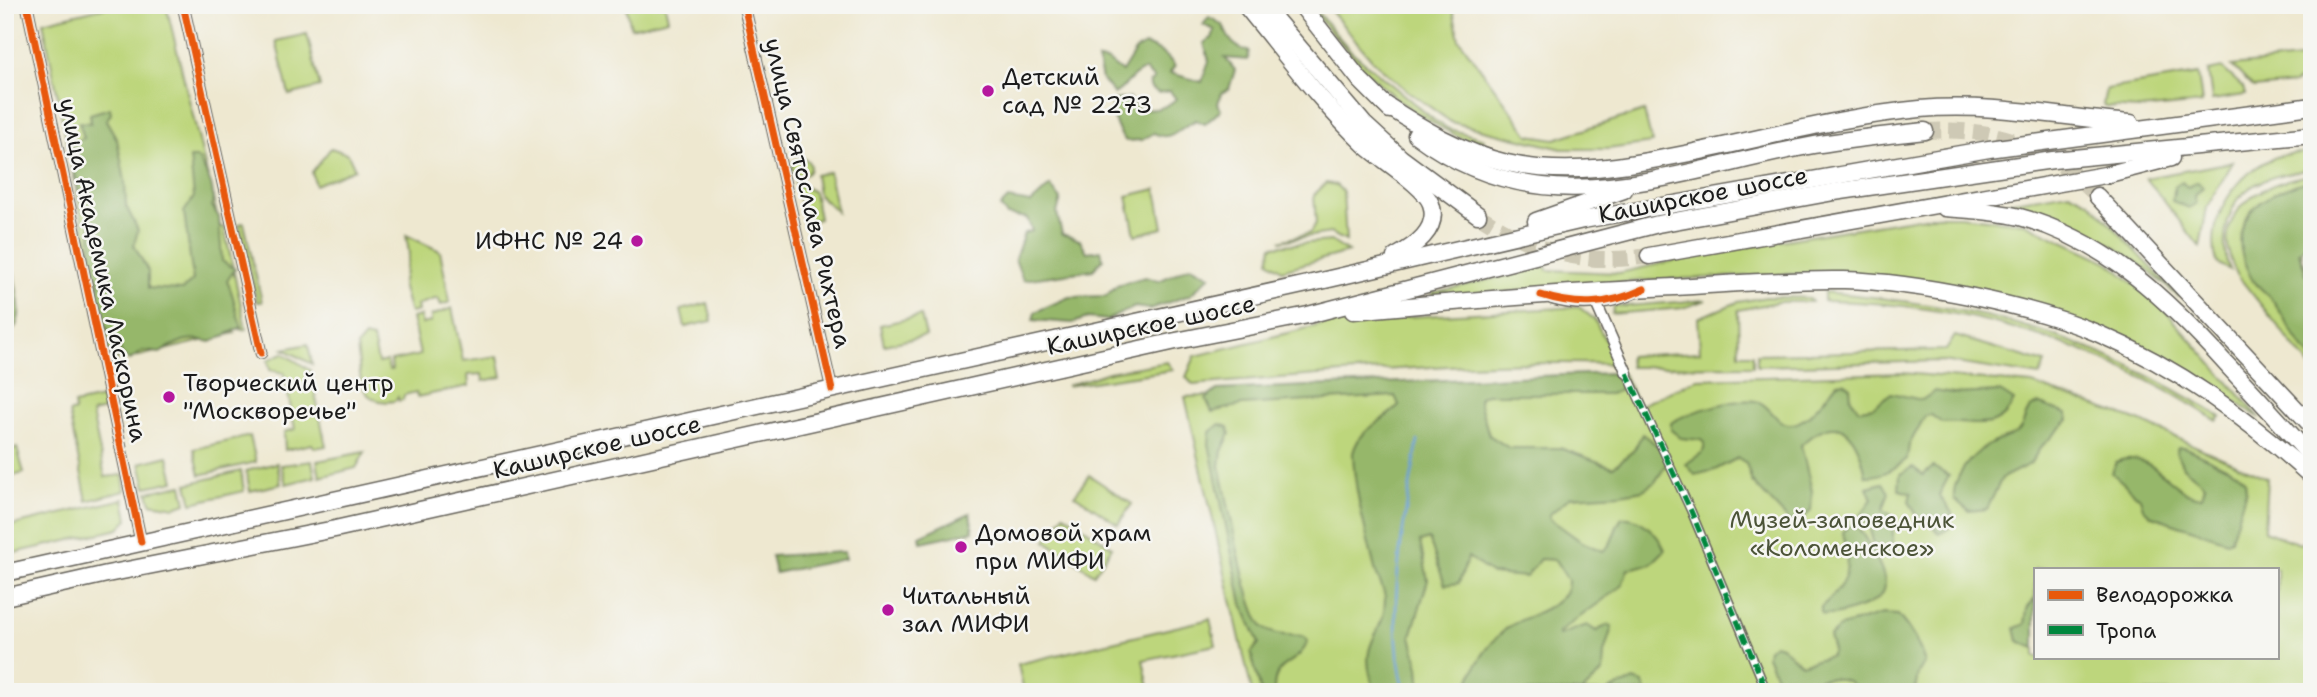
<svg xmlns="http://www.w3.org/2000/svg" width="2317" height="697" viewBox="0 0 2317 697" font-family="'Shantell Sans',sans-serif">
  <rect width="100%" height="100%" fill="#f6f6f2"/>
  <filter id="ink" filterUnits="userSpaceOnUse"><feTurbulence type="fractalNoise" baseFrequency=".0143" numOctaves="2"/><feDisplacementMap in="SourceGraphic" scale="14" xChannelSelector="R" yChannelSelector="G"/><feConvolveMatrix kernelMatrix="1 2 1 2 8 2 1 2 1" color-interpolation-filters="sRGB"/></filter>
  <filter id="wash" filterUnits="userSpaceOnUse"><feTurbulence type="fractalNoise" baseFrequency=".00686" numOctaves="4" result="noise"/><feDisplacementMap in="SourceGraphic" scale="28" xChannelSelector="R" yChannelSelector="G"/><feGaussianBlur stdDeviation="1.57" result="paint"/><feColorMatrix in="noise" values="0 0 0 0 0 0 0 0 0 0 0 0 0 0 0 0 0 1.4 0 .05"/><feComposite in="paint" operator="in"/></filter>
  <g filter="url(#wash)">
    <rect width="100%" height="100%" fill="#eee8d0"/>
    <g fill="#bdd67b" stroke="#6c794c" stroke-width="2" fill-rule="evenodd">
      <polygon points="114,5 166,5 220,227 224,227 246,329 241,330 238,327 232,328 235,333 127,359 128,350 120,352 117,361 115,353 109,354 43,22"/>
      <polygon points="626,5 665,5 668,19 631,28"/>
      <path d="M1311,5l40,46 83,69 15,9 35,10 -2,8c-62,-25 -102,-57 -145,-108 -9,-10 -22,-22 -26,-34z"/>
      <polygon points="1326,5 1452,5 1459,39 1529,135 1555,139 1644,111 1652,143 1608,149 1562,149 1451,122 1405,89 1373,61"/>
      <polygon points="307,34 320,87 289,95 276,41"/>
      <polygon points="2308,58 2312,60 2312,71 2294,84 2254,88 2232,66"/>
      <polygon points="2222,68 2243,87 2245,95 2212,100 2208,71"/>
      <polygon points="2198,74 2202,103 2140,109 2105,107 2103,105 2106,89"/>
      <polygon points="331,148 348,154 355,169 315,185 312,172"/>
      <path d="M2312,152v17c-18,3 -38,6 -54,14 -31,15 -40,58 -28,87l-13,-7c-13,-44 20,-93 62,-107 10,-3 22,-3 33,-4z"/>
      <circle cx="801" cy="167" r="9"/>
      <polygon points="2233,162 2207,207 2200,247 2146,178"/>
      <polygon points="829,172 837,212 818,194 815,175"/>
      <path d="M2312,175v56l-10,12v15l10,20v91l-74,-93c-34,-59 21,-95 74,-101z"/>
      <polygon points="795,182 814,192 819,219 805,222"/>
      <polygon points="1326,183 1336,185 1343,192 1346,241 1330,233 1280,241 1310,233 1316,223 1314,195"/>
      <polygon points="1156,189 1163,228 1135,235 1127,196"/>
      <path d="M2069,192l21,10 89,95c-35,-31 -70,-58 -114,-76 -17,-7 -43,-9 -57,-19z"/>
      <polygon points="1930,216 1960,216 2025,223 2108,262 2162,307 2260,418 2203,380 2139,346 1912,279 1821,273 1651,280 1433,298 1432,293 1546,266 1547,270 1619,273 1713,252"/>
      <polygon points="244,223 262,302 257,302 239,224"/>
      <polygon points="406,235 440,251 450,302 441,305 438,298 417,305 418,311 410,313 402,285 409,253"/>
      <polygon points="1331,241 1348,252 1282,270 1269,261 1272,246"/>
      <path d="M1824,292c157,14 263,41 397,125l-4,4c-116,-77 -254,-119 -393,-120z"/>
      <polygon points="1766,297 1810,298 1812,302 1778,302 1738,310 1739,354 1753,354 1753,366 1630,367 1629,356 1700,352 1698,318 1738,302"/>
      <polygon points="1706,300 1683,308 1612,314 1614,307"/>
      <polygon points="708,303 712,321 685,327 681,310"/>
      <path d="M1579,307l16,13 22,44c-141,-5 -283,10 -424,21l-7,-8 9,-21 141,-35z"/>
      <path d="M452,308l11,53 35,-5 4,21 -19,4 -1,-7 -14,1 1,11 -52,11 -1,-5 -12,3 -1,5 -4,1 -1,-4 -3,4c-39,6 -34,-27 -38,-55l8,-9 8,2 5,24 9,-2 2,9h3l-1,-9 29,-6 -8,-37 8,-2 2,8 9,-2v-6z"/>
      <polygon points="921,316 926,336 884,345 880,325"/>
      <polygon points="1955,336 2045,363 2040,376 1943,361 1757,366 1757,354 1946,350"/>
      <polygon points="308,344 312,364 284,349"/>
      <polygon points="283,353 310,370 326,446 315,448 312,444 285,450 284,432 295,429 284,373 270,370 268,360"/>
      <polygon points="1167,362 1173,370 1066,386 1109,372"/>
      <path d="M1902,373l130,11 107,37 128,57 -3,53 36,13 12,-7v155h-1060l-67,-295 438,-23 16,32 58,-27zM2035,569h242v88h-242z"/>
      <polygon points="102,398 105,410 92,413 105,477 123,475 125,491 87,501 69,413 75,411 74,404"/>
      <polygon points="250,436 256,462 200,475 194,449"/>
      <polygon points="17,448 24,473 5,478 5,451"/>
      <polygon points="365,452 356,468 320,477 317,461"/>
      <polygon points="168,456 174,481 146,487 140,463"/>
      <polygon points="312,461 315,477 286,484 281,465"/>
      <polygon points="277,463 281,484 250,491 246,471"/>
      <polygon points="241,471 244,491 192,503 187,484"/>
      <polygon points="1089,475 1132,504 1118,524 1075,495"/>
      <polygon points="182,485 186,503 175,507 151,503 148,492"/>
      <polygon points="124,499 128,519 119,529 5,555 5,527"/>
      <polygon points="1064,514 1112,547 1094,574 1046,541"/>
      <polygon points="1210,619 1216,645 1143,660 1150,692 1024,692 1018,664"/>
    </g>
    <g fill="#96b76b" stroke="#596a44" stroke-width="2">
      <path d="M1209,17l14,8c5,14 11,23 26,26l-1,9 -23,-2 10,12 -6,19 -8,4 -3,11 3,6 -16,14 -9,-4c-15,7 -27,23 -42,13l-12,7 -16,1c-8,-8 -13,-24 -15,-35l3,-6 15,-2 7,10c16,3 27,2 40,-9l-6,-8 -11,2 -8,-5 -2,-5 5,-4 -9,-9c-14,4 -18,17 -31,24l-12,-14 -4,-20 10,1 14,11 13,-21 10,-6c14,5 21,9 30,21l-5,7 32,9 7,-21 -5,-18 8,-5 3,-8 -12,-5z"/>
      <path d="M110,108l1,6 -5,6 11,19 8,42 1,25 12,24 -4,15 14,26v17l34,2 11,-10 -9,-68 10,-15 -4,-39h8c9,17 18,29 14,48l7,11 3,44 13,8 -8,12c8,16 8,30 15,46l-31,15c-22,-6 -33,-1 -51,11l-17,-2 -13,9 -9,-6c-3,-29 -39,-29 -21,-71l-13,-16c6,-12 5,-45 0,-59 -3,-6 -8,-12 -9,-20 -3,-13 -4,-24 -9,-37l7,-10 8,-3 -5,-16 12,1 -1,-9z"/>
      <path d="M2312,180v59l-13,13 7,22 6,6v79c-17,-19 -23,-33 -36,-54 -6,-11 -19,-17 -25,-28 -31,-56 10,-85 61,-97z"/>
      <polygon points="2182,182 2187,187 2198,182 2203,187 2195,196 2196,204 2189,208 2172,201 2175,186"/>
      <polygon points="1050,186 1061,199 1057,213 1062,234 1080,240 1087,252 1101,250 1103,259 1093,270 1023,280 1015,259 1024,233 1032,231 1027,218 1007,215 1000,207 1008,199 1031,203"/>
      <polygon points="1191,266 1210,276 1190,295 1149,309 1135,307 1107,320 1088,318 1072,323 1033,320 1035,312 1069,297 1106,296 1117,285 1145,277 1159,281"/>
      <path d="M5,267l9,6c2,21 12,42 -2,59l-7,-3z"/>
      <path d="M1611,373l13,9 -5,8 -9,4h-124l-6,3 -1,4 10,34 20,13h51l53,19 21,-17 8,-16 23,17 3,11 -13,20 -12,8 -22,4 -51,3 -21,18 1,4 32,23 21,9c12,-8 10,-22 19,-33 19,-2 36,16 43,32l-14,14 -23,5 -6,17 -64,47 1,2 28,-10 9,6 12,-6 4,2 -8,26 -1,19 -21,20h-116c6,-25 22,-48 41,-64 19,-14 62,-20 61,-48l-13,-20 -15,-1 -14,18 -34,-3 -24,-17 -9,26 -14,2 -16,-46 -9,3 8,38 -17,56 8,31 2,25h-45c-22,-52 9,-53 9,-92 0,-13 -8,-20 -10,-31 -9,-37 -21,-78 -22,-116 6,-25 31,-31 46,-48l-4,-9 -153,9 -30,7 -6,-13 11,-9z"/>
      <path d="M1844,382l6,4 1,13 8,10 14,-2 18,-14 31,7 13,-9 18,3 47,-2 14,9c-17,35 -40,19 -72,22l-11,-8 -6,1 -16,29 -2,14c-11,9 -25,18 -41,17 -8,-41 -25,-69 -65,-31l11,46 -1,20 -9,8 -12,3 -38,-40 -6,-19 -8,-5 -23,12 -20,5 -9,-11 17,-12 2,-8 -4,-4 -20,-2 -10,-8v-7c16,-11 70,-27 88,-21 8,3 14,13 20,18 21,17 46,-23 58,-37z"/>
      <path d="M2040,404l27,10 2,6 -28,27 -11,17 -28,14 -15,31 -18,2 -15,-12c-2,-21 16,-43 33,-53 9,-6 21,-8 30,-14 11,-10 5,-25 23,-28z"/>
      <path d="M1220,424l8,3 2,7 -8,17 -2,15c7,28 27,150 45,163 11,7 26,6 38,7l5,5c-10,27 -35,17 -34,51h-13l-10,-39 8,-10 -17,-39 -33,-160 1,-12z"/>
      <path d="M2178,447h6l53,25 8,7 1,11 -15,49 -4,2 -75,-25 -9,-8 -3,-10 -28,-25 4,-11c36,-17 61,39 86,34l3,-11 -22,-18 -7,-15z"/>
      <polygon points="1913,467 1923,475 1933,467 1949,476 1939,495 1952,513 1951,527 1940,534 1931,523 1918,518 1909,501 1911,493 1899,490 1900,474"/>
      <polygon points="1883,483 1889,492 1883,510 1893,516 1893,547 1886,552 1874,545 1868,523 1861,521 1859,517 1872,499 1867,487"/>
      <polygon points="970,513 973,531 921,542 920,536"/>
      <path d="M1855,525c9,8 13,19 19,29 18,32 16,45 -21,56 -11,3 -20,7 -32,4v-7c29,-25 29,-38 22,-75l5,-6z"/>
      <polygon points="844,552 845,559 775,573 771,556"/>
      <polygon points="2035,598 2035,648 2018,641 2015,628 2025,624 2027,609"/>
      <path d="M1883,614l15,1c13,15 21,28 27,47l-7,11 -3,19h-62v-6l-5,-5c-12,-3 -33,-6 -43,4l1,7h-23l-16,-36 1,-8 7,-4 6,2 20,18 29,-8 3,-6 -4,-13 12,-11z"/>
      <polygon points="1634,680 1643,683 1646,692 1606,692"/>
    </g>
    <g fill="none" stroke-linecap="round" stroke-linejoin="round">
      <path stroke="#6aa0d7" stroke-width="2.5" d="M1405,692c-21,-77 -1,-174 13,-251"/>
    </g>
  </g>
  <g filter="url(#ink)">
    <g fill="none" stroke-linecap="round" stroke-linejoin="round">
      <g stroke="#cec9b5" stroke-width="16" stroke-dasharray="16 8" stroke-linecap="butt">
        <path d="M1925,131c73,-4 121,13 172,65"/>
        <path d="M1478,215c58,37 103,51 171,41"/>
      </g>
      <defs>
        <polyline id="pedestrian" points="1627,373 1691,511 1767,692"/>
        <g id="minor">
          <polyline points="27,5 141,542"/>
          <polyline points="183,5 261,353"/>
          <polyline points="744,5 832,390"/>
          <path d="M1552,299c27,8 58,6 84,-7"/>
          <polyline points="1596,303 1627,373"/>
        </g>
        <g id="primary">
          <path d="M1245,5c38,46 75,97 119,139 16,15 61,42 67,60 9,26 -18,43 -36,53"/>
          <polyline points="1263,5 1364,124 1401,158 1478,215"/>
          <polyline points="1301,5 1360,80 1390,110"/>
          <path d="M1383,103c38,25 78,49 124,60 61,14 123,2 183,-10 76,-15 153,-37 230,-44 71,-6 141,8 211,14"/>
          <path d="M1416,135c129,97 259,35 398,10 37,-6 74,-10 111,-14"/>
          <polyline points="2097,196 2312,426"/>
          <path d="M1945,208c25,2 51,3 75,9 88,24 149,84 209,150 28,30 56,60 83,91"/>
          <polyline points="1536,221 1624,190"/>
          <polyline points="1649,256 2105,175 2171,158"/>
          <path d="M1353,311c107,-10 214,-19 322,-24 56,-3 113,-8 169,-7 72,2 187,25 253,53 82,35 150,85 215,144"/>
          <polyline points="5,573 1312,283 1583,220 1989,149 2312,106"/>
          <polyline points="5,597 107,574 335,529 1176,341 1308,315 1658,224 1834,192 2053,160 2312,135"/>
        </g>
      </defs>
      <use href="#pedestrian" stroke="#66635b" stroke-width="10"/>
      <use href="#minor" stroke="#66635b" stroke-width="13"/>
      <use href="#primary" stroke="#66635b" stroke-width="19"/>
      <use href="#pedestrian" stroke="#fff" stroke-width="7"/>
      <use href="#minor" stroke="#fff" stroke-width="10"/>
      <use href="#primary" stroke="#fff" stroke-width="16"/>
      <polyline stroke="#00873e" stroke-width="5" stroke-dasharray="10 5" stroke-linecap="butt" points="1627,373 1691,511 1767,692"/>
      <defs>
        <g id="cycleway">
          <polyline points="27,5 141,542"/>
          <polyline points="183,5 261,353"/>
          <polyline points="744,5 832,390"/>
          <path d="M1541,295c37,12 69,10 103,-6"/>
        </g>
      </defs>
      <use href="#cycleway" stroke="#f6f6f2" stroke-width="11"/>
      <use href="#cycleway" stroke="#e8590c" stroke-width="7"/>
    </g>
  </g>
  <g fill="#b5179e" stroke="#f6f6f2" stroke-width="2.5">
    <circle cx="988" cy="91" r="7"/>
    <circle cx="637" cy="241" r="7"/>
    <circle cx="169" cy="397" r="7"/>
    <circle cx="961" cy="547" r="7"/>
    <circle cx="888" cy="610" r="7"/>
  </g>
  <g text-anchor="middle" stroke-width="5" stroke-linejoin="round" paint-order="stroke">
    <g font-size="24" fill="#1c1c1c" stroke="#f6f6f2" text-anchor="start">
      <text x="1002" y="85">Детский<tspan x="1002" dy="28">сад № 2273</tspan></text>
      <text x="623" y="249" text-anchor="end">ИФНС № 24</text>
      <text x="183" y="391">Творческий центр<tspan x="183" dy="28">"Москворечье"</tspan></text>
      <text x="975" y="541">Домовой храм<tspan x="975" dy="28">при МИФИ</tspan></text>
      <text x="902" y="604">Читальный<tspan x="902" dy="28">зал МИФИ</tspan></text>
    </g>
    <g font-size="24" fill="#1c1c1c" stroke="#f6f6f2">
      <text transform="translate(808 193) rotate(77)" y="8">улица Святослава Рихтера</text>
      <text transform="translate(1703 195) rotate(-11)" y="8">Каширское шоссе</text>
      <text transform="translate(103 270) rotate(78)" y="8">улица Академика Ласкорина</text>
      <text transform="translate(1151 325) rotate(-12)" y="8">Каширское шоссе</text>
      <text transform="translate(597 447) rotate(-13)" y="8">Каширское шоссе</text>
    </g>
    <g font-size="24" fill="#4c5438" stroke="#f6f6f2">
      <text x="1842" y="528">Музей-заповедник<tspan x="1842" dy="28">«Коломенское»</tspan></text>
    </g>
  </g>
  <rect width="2317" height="697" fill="none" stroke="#f6f6f2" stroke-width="28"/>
  <rect x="2034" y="568" width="245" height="91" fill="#f6f6f2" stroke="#9f9f9c" stroke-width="2"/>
  <rect x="2048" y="590" width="35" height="10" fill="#e8590c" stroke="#9f9f9c" stroke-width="2"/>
  <text x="2096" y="602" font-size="21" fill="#1c1c1c">Велодорожка</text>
  <rect x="2048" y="625" width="35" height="10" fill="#00873e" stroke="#9f9f9c" stroke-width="2"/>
  <text x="2096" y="638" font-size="21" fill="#1c1c1c">Тропа</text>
</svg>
